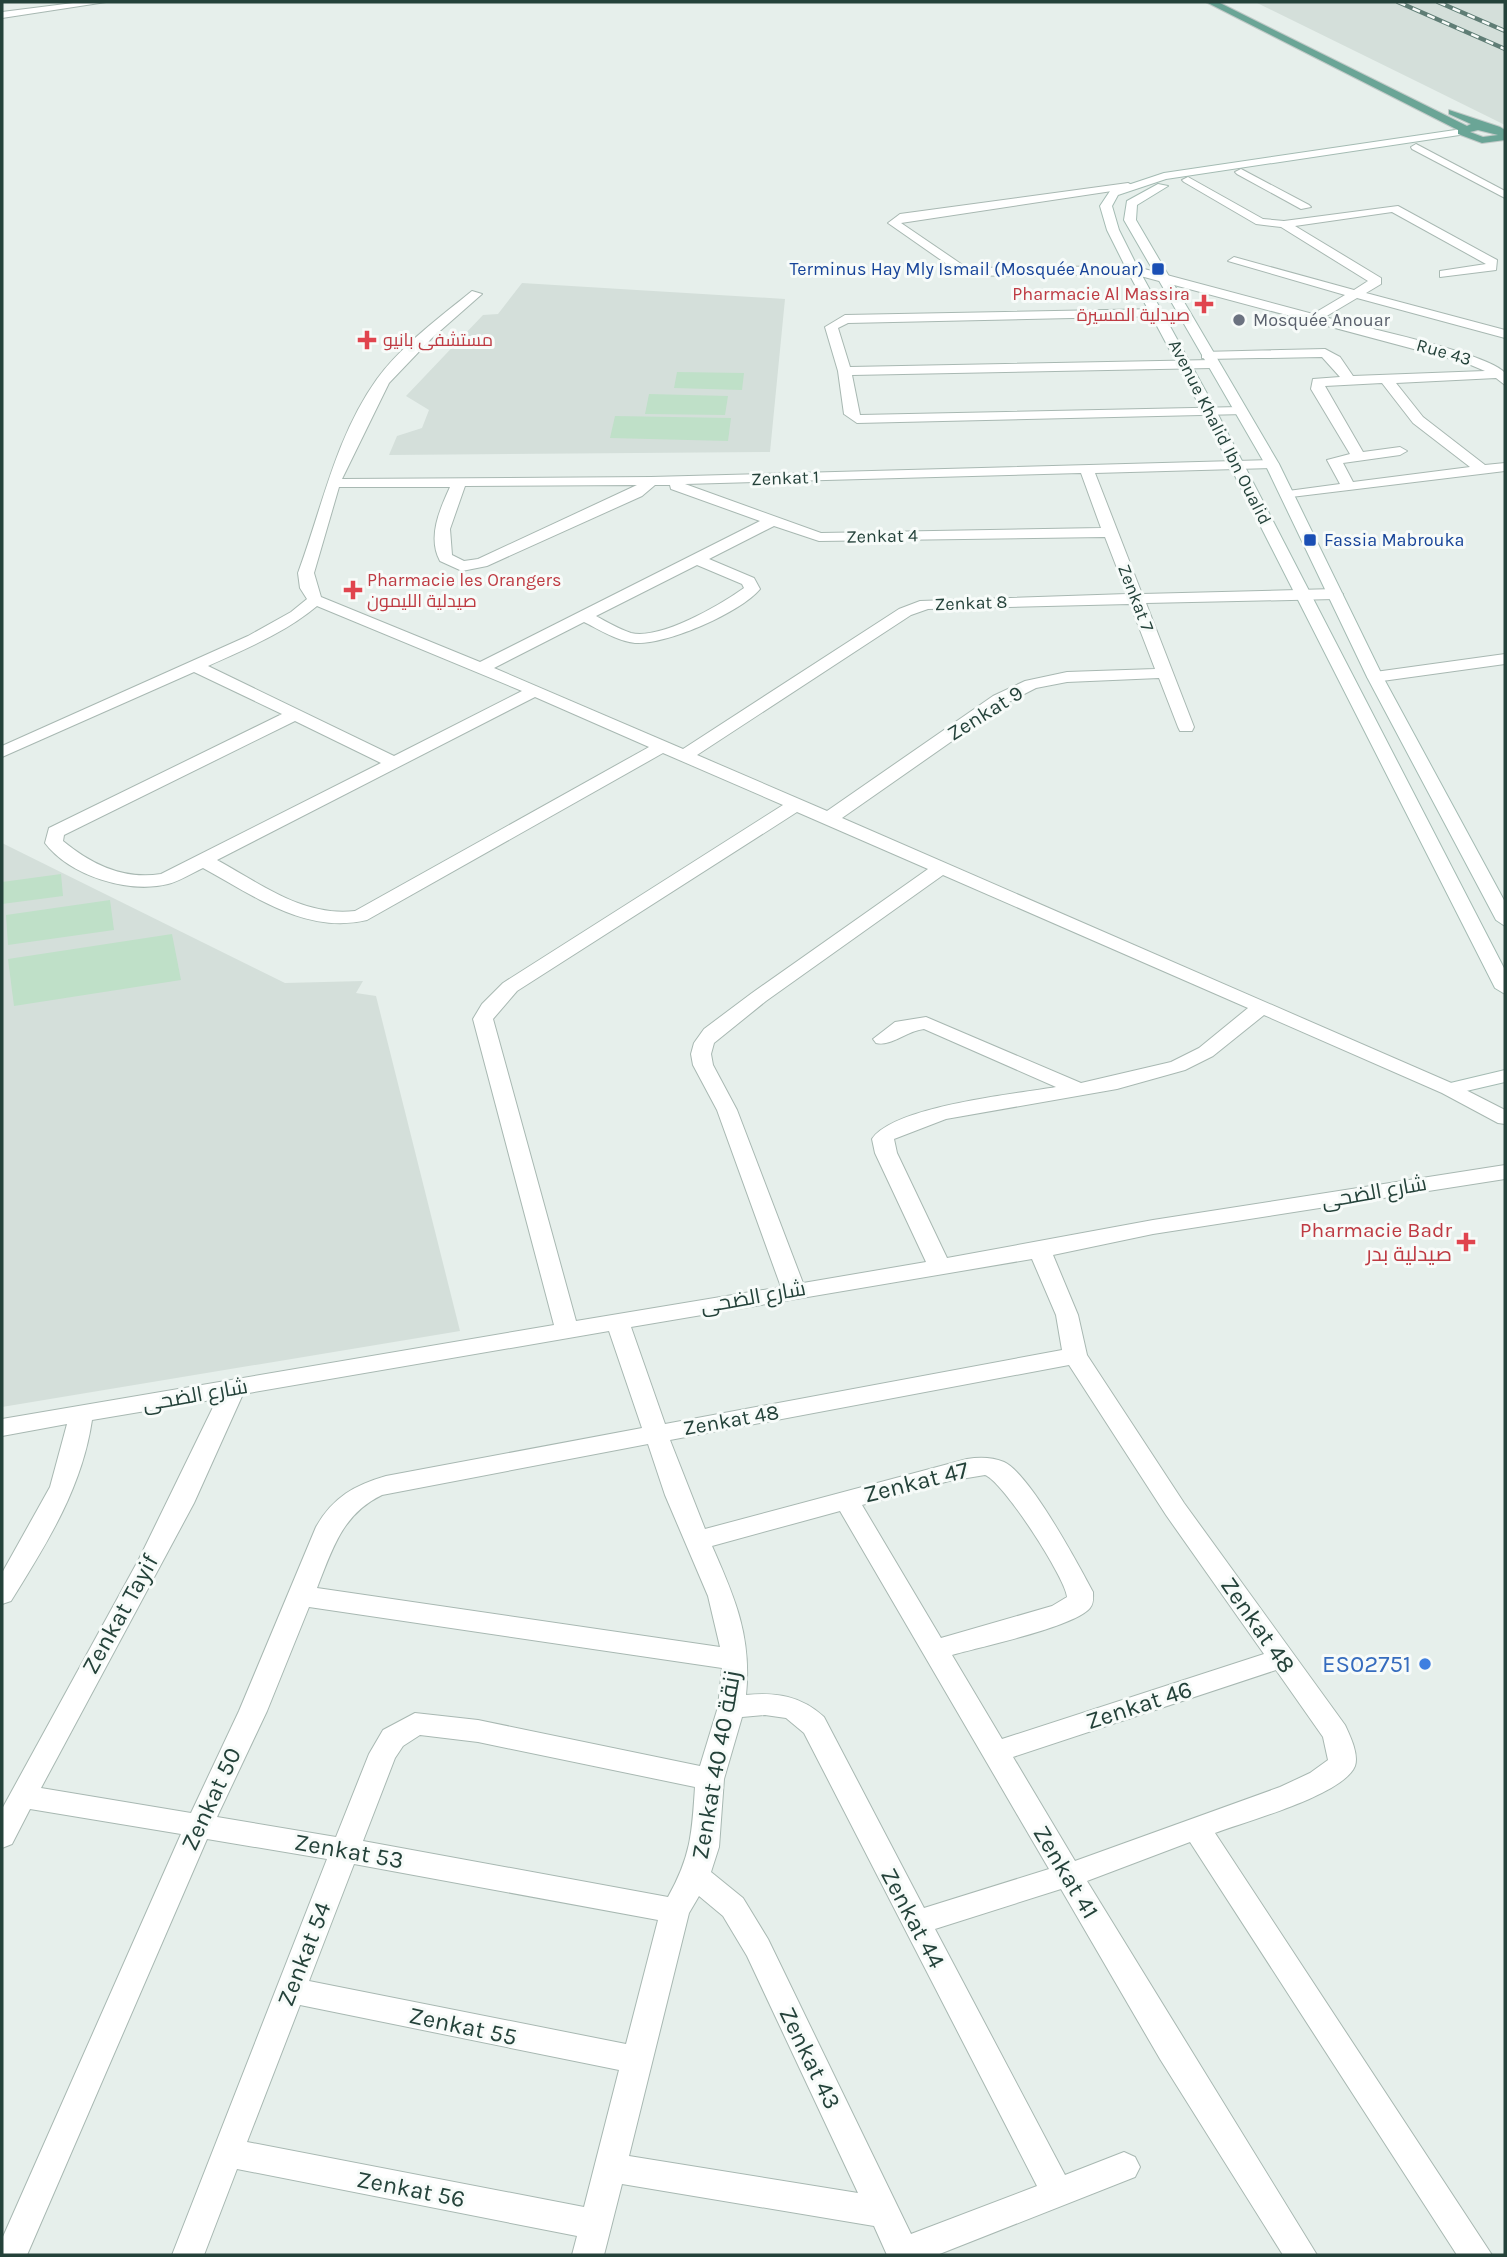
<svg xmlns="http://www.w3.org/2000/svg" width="1507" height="2257" viewBox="0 0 1507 2257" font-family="Karla,Cairo,sans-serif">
  <rect width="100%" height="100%" fill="#e6efeb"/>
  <g fill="#d4dfda">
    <polygon points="1255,2 1505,2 1505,125 1418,82"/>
    <polygon points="522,283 785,299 770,452 389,455 397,436 422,428 429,410 406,396 483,315 498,314"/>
    <polygon points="2,843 285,983 363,981 356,993 376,996 460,1331 2,1407"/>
  </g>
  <g fill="#bfe0c8">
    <polygon points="677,372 744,373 742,390 674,388"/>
    <polygon points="649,394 728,396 725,415 645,414"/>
    <polygon points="615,416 731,418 728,441 610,438"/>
    <polygon points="61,874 63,896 2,904 2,882"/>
    <polygon points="110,900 114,930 8,945 6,915"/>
    <polygon points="172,934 181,980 14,1006 8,959"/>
  </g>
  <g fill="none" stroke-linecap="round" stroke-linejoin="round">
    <defs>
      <g id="street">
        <polygon points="81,2 106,2 2,18 2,12"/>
        <polygon points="1416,144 1505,191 1505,198 1412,149 1411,147"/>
        <polygon points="1241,169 1309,205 1311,207 1301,209 1237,174 1235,172"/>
        <path d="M1188,177l75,42 21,2 114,-15 99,54 -1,10 -56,7v-6l46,-7 -94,-52 -97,14 86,52v6l-15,9 139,37v8l-148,-40 -32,19c32,9 164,36 180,56v12l-9,-7 -100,5 27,34 62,48 20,-2v8l-222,27 -2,-3 7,-4 52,-7 -13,-24 23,-6 -39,-65 2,-10 27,-2 -18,-20 -115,2 -5,-1v-6l123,-3 15,8 13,19 132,-5 -19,-8 -333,-89 -169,2 -76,-53 12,-9 228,-31 6,3 -2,2 -231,35 66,45 166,-2 180,48 32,-19 -117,-34 6,-4 120,33 14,-9 -87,-54 -25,-3 -72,-42 -2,-2zM1382,383l31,40 57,44 -117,15 -10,-19 57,-8 7,-4 -7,-4 -37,5 -38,-66z"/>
        <path d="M472,291l10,3 -50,44 -43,45 -47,96 309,-2 621,-17 7,4 -7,4 -177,5 47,121 193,-5 8,5 -8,5 -189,4 48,124 -2,4h-12l-2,-4 -19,-49 -92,4 -31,6 -31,16 -163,114 614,267 49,25v14l-7,-1 -56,-30 -178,-78 -51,41 -28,14 -68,19 -171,30 -52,20 3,14 50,105 206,-38 352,-55v14l-352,55 -100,21 25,60 9,40 97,148 161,222c5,11 14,29 10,41 -11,29 -111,56 -140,67l277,422h-35l-267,-413 -103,39 230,374h-34l-123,-196 -99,-170 -126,40 130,246 59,-23 11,5 5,10 -5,10 -198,78h-50l-13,-29 -252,-42 -18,71h-32l5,-19 -340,-67 -33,86h-32l155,-396 -120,-20 -180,416h-25v-16l179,-405 -151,-25 -18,35 -10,4v-39l137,-250 78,-160 -125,21c-10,68 -45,123 -81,181l-9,3v-31l48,-86 17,-63 -65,12v-17l552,-94 -81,-306 9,-15 21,-21 280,-178 -120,-52 -296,167c-61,15 -114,-25 -164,-52 -11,5 -23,13 -35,16 -39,10 -98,-8 -123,-41l4,-15 233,-114 -88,-42 -192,85v-11l246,-110 43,-24 16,-13 -7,-11 -2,-15c24,-65 38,-137 79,-194 25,-34 62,-61 95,-88zM1081,473l20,55 -280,5 -136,-49zM637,485l-159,74 -14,2 -12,-6 -2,-26 15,-43zM655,485h15l1,4 89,32 -280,141 -159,-65 -7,-24 25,-86h111c-10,22 -23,50 -10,74l22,10 25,-5 155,-70zM774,526l45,15 286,-4 22,57 -207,7 -21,8 -216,140 -189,-81 90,-46c16,8 33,19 51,21 31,2 105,-30 125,-54l-6,-11 -45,-19zM697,565l45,19 2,4c-24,17 -83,52 -113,45 -12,-4 -24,-11 -35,-17zM1130,604l25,65 -88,3 -42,9 -32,15 -166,115 -130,-56 214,-140 17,-6zM317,606l205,85 -128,65 -186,-90c37,-17 77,-33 109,-60zM535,697l114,50 -294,164c-52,6 -94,-27 -138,-51zM295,721l86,42 -220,111c-37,6 -69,-9 -98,-33l1,-6zM797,812l131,57 -176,124 -48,36 -10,14 -3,11 2,11 24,45 64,177 -205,34 -83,-302 24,-28zM943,875l305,133 -49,40 -28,14 -90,21 -155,-66 -31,5 -22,17 3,4c15,4 30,-12 48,-14l132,58c-40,7 -162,19 -184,52l3,14 51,109 -123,21 -66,-173 -24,-45 -2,-11 3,-11 52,-42zM1032,1259l24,56 6,35 -397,74 -34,-97zM609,1331l33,97 -256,48c-31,9 -53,21 -70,51l-77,184 -48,102 -150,-25 153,-285 49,-109zM1069,1365l97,150 98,139 -262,85 -50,-84c28,-8 122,-28 138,-47 4,-5 3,-10 3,-16 -15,-28 -63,-118 -89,-130 -12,-5 -25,-5 -37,-3l-262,70 -35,-89zM648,1444l17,51 43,101 12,51 -403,-59c15,-38 25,-74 65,-93zM985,1475c18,6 81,104 82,122l-15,9 -111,32 -79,-133 87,-24zM840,1511l209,358 -125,39 -100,-191c-23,-21 -48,-25 -78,-22 6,-58 -11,-97 -34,-149zM309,1607l413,61 -4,39 -18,59 -222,-46 -63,-7 -32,17 -14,24 -33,83 -119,-20 50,-106zM1276,1670l47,67 5,23 -18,13 -30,14 -205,74 -62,-104zM765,1715l21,3 18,15 233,453 -126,48 -143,-295 -25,-41 -32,-26 8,-25 5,-68 18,-62zM420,1735l58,7 217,45c-3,46 -4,69 -27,110l-305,-56 32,-83 8,-12zM354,1864l304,56 -32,124 -317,-63zM699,1896l24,20 24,40 111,237 -229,-37 60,-243zM300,2005l319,65 -35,137 -337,-65z"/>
        <polygon points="1158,309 1162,310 1162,316 848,323 838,328 850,367 1212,360 1219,364 1212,368 852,375 860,415 1240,407 1245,408 1245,414 857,423 844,414 838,371 825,327 845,315"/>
        <polygon points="1505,654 1505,664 1375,682 1367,677 1375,672"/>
      </g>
      <g id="secondary">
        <polygon points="1462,129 1467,132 1466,134 1166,179 1118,195 1112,206 1119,230 1139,270 1210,399 1505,970 1505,994 1495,988 1196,399 1127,270 1107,230 1100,206 1110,191 1164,173"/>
        <polygon points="1158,184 1168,186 1137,205 1136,220 1279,464 1383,677 1505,902 1505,926 1496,920 1367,677 1265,464 1124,220 1127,201"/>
        <polygon points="1505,1070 1505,1082 1449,1095 1439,1089 1442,1085"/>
      </g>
      <path id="primary" d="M1206,2h12l249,124 4,-2 -22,-10v-4l51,17 5,3v10l-23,3 -24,-9v-4zM1478,130l20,5 -15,2 -13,-5z"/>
    </defs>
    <use href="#street" stroke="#a8b8b2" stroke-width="2"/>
    <use href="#secondary" stroke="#a4bbb3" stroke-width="2"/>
    <use href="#primary" stroke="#c2cac8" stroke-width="2"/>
    <use href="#street" fill="#fff" fill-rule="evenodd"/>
    <use href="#secondary" fill="#fff" fill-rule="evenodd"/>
    <use href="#primary" fill="#6aa596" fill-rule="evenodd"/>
    <defs>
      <g id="rail">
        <polyline points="1398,2 1505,49"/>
        <polyline points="1438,2 1505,31"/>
      </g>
    </defs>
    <use href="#rail" stroke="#5f7d75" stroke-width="4.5"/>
    <use href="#rail" stroke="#f7fbf9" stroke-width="2.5" stroke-dasharray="8" stroke-linecap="butt"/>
  </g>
  <g fill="#1a4fb4" stroke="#f7fbf9" stroke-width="2.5">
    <rect x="1151" y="262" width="14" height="14" rx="3.5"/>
    <rect x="1303" y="533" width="14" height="14" rx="3.5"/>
  </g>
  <g fill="#e0444e" stroke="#f7fbf9" stroke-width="2.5">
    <path d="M1200.5 293.5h7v7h7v7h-7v7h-7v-7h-7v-7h7z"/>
    <path d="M363.5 329.5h7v7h7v7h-7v7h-7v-7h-7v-7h7z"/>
    <path d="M349.5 579.5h7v7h7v7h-7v7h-7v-7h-7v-7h7z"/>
    <path d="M1462.5 1231.5h7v7h7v7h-7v7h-7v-7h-7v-7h7z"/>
  </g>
  <circle fill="#6b7280" stroke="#f7fbf9" stroke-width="2.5" cx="1239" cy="320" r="7"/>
  <circle fill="#3f7fe0" stroke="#f7fbf9" stroke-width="2.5" cx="1425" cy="1664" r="7"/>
  <g text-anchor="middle" stroke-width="6" stroke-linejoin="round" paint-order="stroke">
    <g font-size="18" fill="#164399" stroke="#f7fbf9" text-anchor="end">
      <text x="1144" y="275">Terminus Hay Mly Ismail (Mosquée Anouar)</text>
      <text x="1324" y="546" text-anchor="start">Fassia Mabrouka</text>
    </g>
    <g font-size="18" fill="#be3a42" stroke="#f7fbf9" text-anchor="start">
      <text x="1190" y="300" text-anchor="end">Pharmacie Al Massira<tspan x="1190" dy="21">صيدلية المسيرة</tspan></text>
      <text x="383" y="346">مستشفى بانيو</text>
      <text x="367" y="586">Pharmacie les Orangers<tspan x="367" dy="21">صيدلية الليمون</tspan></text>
    </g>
    <g font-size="18" fill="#5b616d" stroke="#f7fbf9" text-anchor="start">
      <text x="1253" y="326">Mosquée Anouar</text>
    </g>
    <g font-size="18" fill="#24423a" stroke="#f7fbf9">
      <text transform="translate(1444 352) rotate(16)" y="6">Rue 43</text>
      <text transform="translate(1220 432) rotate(63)" y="6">Avenue Khalid Ibn Oualid</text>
      <text transform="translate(785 478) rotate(-2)" y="6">Zenkat 1</text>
      <text transform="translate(882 536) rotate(-1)" y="6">Zenkat 4</text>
      <text transform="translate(1136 598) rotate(69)" y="6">Zenkat 7</text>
      <text transform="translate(971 603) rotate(-2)" y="6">Zenkat 8</text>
    </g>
    <g font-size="21" fill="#24423a" stroke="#f7fbf9">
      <text transform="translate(985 713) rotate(-32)" y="7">Zenkat 9</text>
      <text transform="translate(1374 1192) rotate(-10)" y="7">شارع الضحى</text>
      <text transform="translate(753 1297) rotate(-10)" y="7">شارع الضحى</text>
      <text transform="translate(195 1395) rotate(-10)" y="7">شارع الضحى</text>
      <text transform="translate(731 1420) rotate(-10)" y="7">Zenkat 48</text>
    </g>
    <g font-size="21" fill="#be3a42" stroke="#f7fbf9" text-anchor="end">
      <text x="1452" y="1237">Pharmacie Badr<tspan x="1452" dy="24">صيدلية بدر</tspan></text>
    </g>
    <g font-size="24" fill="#24423a" stroke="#f7fbf9">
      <text transform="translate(916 1482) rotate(-14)" y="8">Zenkat 47</text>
      <text transform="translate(120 1614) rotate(-61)" y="8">Zenkat Tayif</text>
      <text transform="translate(1258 1625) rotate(55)" y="8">Zenkat 48</text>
      <text transform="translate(1139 1705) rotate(-18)" y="8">Zenkat 46</text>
      <text transform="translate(716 1765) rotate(-80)" y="8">Zenkat 40 زنقة 40</text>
      <text transform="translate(211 1799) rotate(-65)" y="8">Zenkat 50</text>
      <text transform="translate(349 1851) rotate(10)" y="8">Zenkat 53</text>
      <text transform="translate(1066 1872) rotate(59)" y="8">Zenkat 41</text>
      <text transform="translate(913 1918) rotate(62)" y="8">Zenkat 44</text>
      <text transform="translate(304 1954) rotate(-69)" y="8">Zenkat 54</text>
      <text transform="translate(463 2026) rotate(12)" y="8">Zenkat 55</text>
      <text transform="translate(810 2058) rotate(64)" y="8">Zenkat 43</text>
      <text transform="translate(411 2189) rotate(11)" y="8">Zenkat 56</text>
    </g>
    <g font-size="24" fill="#366cbe" stroke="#f7fbf9" text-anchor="end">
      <text x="1411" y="1672">ES02751</text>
    </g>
  </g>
  <rect width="1507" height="2257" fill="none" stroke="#24423a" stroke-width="7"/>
</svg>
